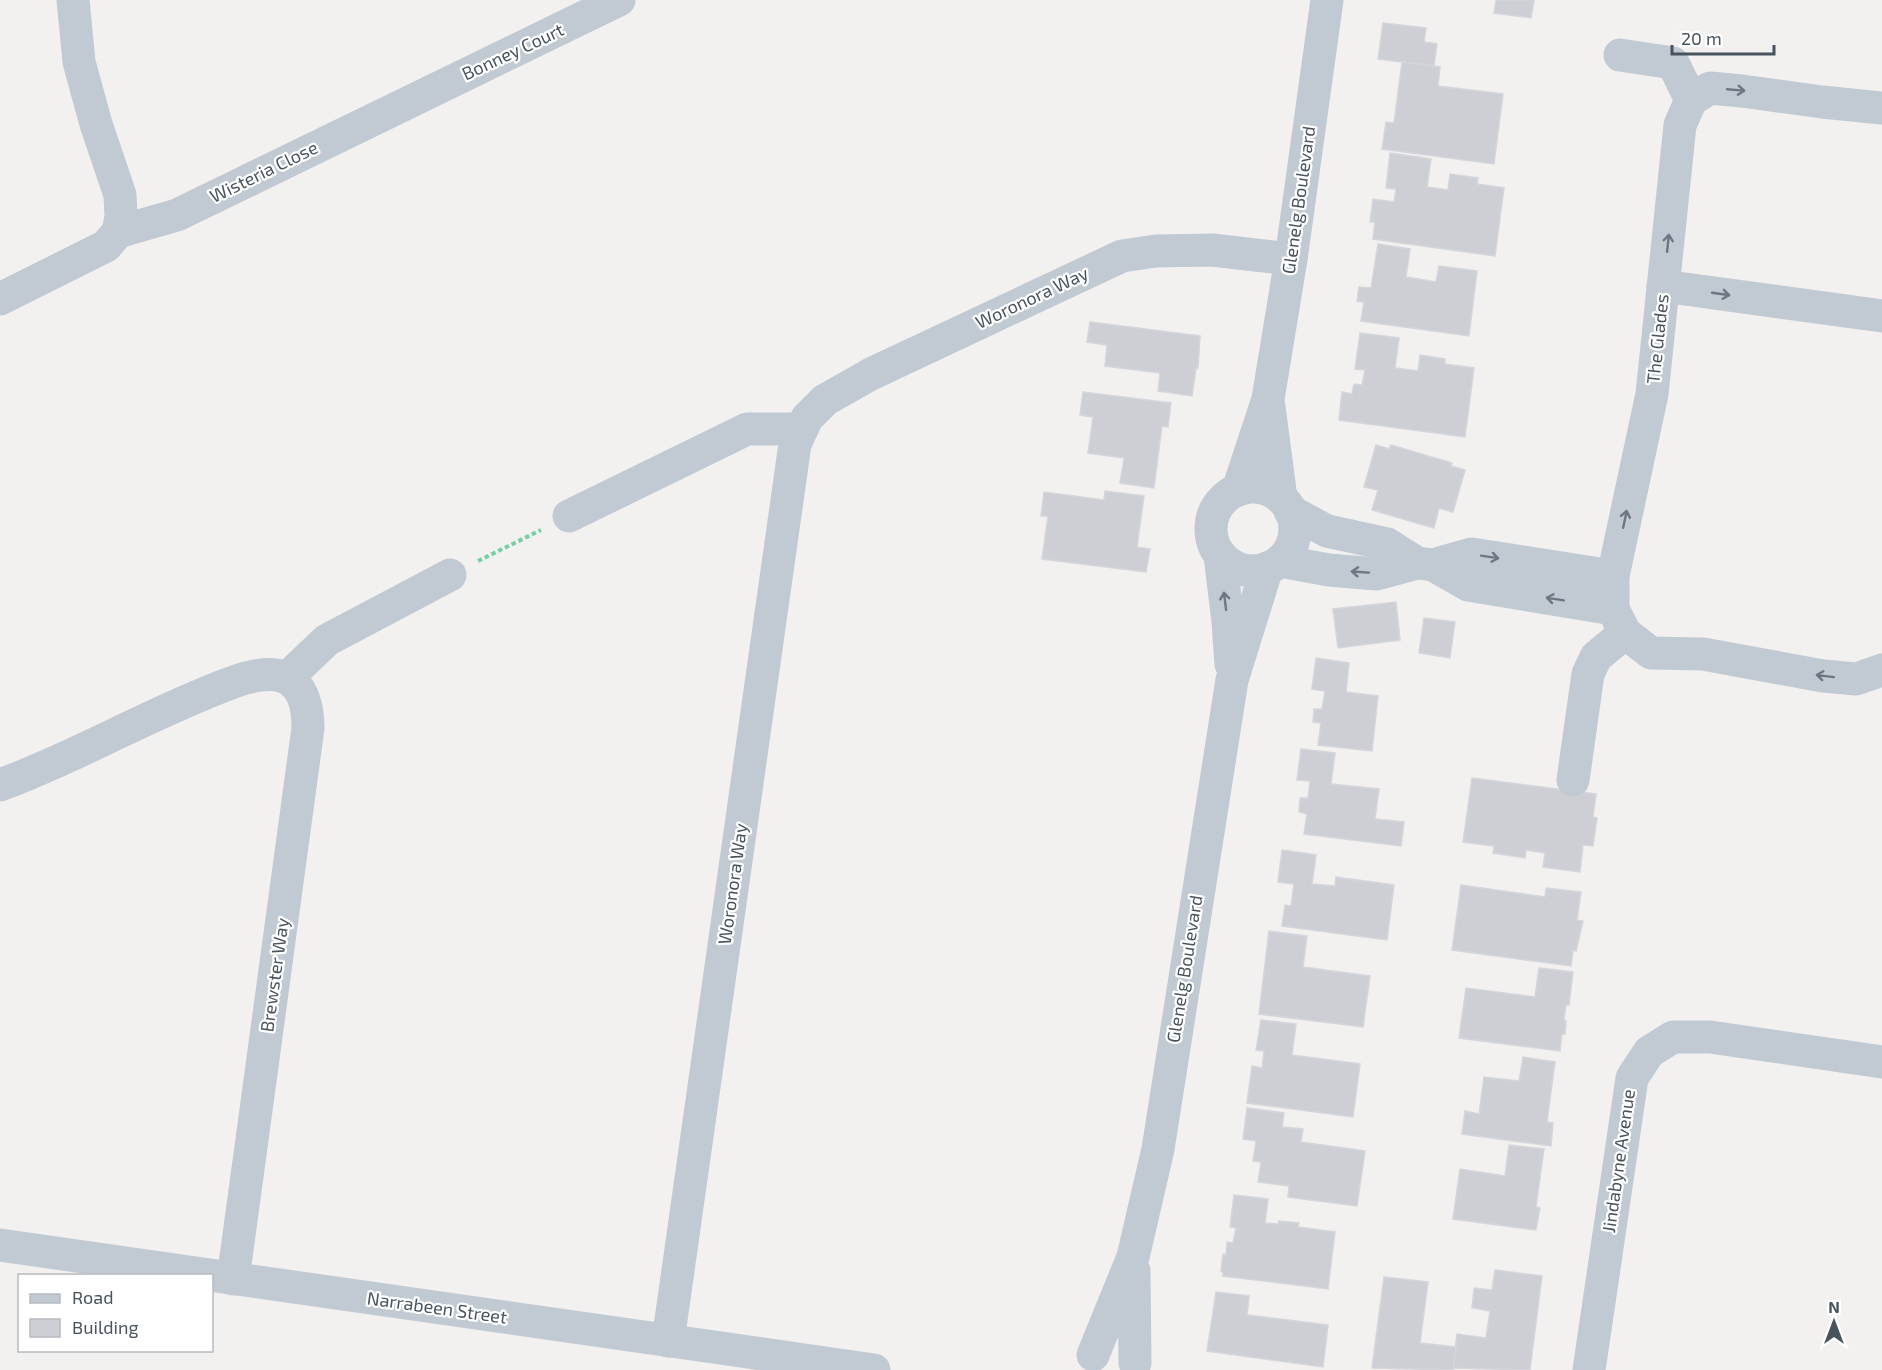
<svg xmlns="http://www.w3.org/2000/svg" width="1882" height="1370" viewBox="0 0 1882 1370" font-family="'Exo 2',sans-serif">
  <rect width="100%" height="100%" fill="#f3f0f0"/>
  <g fill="#cdcfd5" stroke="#d4d6dc" stroke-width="1.5">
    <polygon points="1496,0 1534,0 1531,18 1494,13"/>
    <polygon points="1383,23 1426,28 1424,42 1437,44 1434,66 1378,59"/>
    <polygon points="1402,62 1440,67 1438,86 1503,94 1494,164 1382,149 1386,122 1394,123"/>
    <polygon points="1390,153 1431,159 1427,187 1448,190 1450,174 1478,178 1477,184 1504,188 1495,256 1373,239 1375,222 1370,222 1373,199 1394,202 1396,189 1386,188"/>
    <polygon points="1378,244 1410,249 1406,277 1436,282 1439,266 1477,271 1469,336 1361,321 1364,302 1357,301 1359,287 1371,288"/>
    <polygon points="1090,322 1200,336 1198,368 1196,368 1192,396 1158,391 1160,373 1105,366 1107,345 1087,342"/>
    <polygon points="1360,333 1399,338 1395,368 1418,371 1420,355 1445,359 1445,364 1474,368 1465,437 1339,420 1342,392 1352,394 1354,384 1362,385 1365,370 1355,369"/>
    <polygon points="1083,392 1171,403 1168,427 1162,426 1154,488 1120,483 1124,458 1088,453 1093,417 1080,415"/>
    <polygon points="1376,445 1389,449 1391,445 1452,463 1451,466 1465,470 1453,512 1439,508 1434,528 1372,510 1378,490 1364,487"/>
    <polygon points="1105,491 1144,496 1137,547 1150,549 1146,572 1042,559 1048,516 1041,516 1044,492 1104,500"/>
    <polygon points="1396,602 1400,640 1338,648 1333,609"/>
    <polygon points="1424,618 1455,622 1450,658 1419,653"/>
    <polygon points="1316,658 1349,663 1346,692 1378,696 1372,751 1318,745 1321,723 1313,722 1314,709 1322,709 1325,691 1312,689"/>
    <polygon points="1301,749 1335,753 1331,784 1379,789 1375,819 1404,822 1401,846 1304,834 1307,814 1299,812 1300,798 1308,798 1310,781 1297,780"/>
    <polygon points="1472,778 1596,794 1593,817 1597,818 1593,846 1583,845 1580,872 1543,867 1545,853 1526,850 1525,858 1493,853 1494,846 1463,842"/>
    <polygon points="1282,850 1316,855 1312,884 1335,886 1336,877 1394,885 1387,940 1282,926 1285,905 1291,906 1294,884 1278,882"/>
    <polygon points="1461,885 1545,897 1546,888 1581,892 1577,920 1583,921 1576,951 1573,950 1571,966 1452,950"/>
    <polygon points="1269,931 1307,936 1303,967 1370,976 1363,1027 1259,1014"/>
    <polygon points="1539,968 1573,972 1569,1005 1566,1005 1564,1020 1566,1021 1565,1034 1562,1034 1560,1051 1459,1038 1466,988 1535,997"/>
    <polygon points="1261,1020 1296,1024 1292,1055 1360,1064 1353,1117 1247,1103 1252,1066 1262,1068 1264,1051 1256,1050"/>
    <polygon points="1523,1057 1555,1062 1547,1122 1553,1123 1551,1146 1462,1134 1465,1111 1479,1114 1484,1077 1519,1081"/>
    <polygon points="1247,1108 1284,1113 1282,1127 1303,1129 1301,1142 1365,1151 1357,1206 1288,1197 1289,1186 1258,1182 1261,1162 1253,1161 1256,1141 1243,1139"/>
    <polygon points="1509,1145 1544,1149 1536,1207 1540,1208 1536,1230 1453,1219 1460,1169 1505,1176"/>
    <polygon points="1234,1195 1268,1199 1265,1223 1278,1224 1279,1221 1299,1223 1298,1227 1335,1232 1328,1289 1223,1276 1223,1272 1221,1271 1223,1254 1226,1255 1227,1242 1233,1243 1236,1228 1230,1227"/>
    <polygon points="1495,1270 1542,1276 1530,1370 1453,1368 1457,1334 1486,1338 1490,1311 1472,1308 1474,1288 1492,1290"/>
    <polygon points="1384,1277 1428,1282 1420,1343 1456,1347 1453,1370 1372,1368"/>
    <polygon points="1216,1292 1249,1296 1247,1315 1328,1325 1323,1367 1207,1351"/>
  </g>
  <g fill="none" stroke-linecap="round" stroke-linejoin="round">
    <polyline stroke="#75d0a4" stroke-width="4" stroke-dasharray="4.5 3" stroke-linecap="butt" points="478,561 541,530"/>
    <g stroke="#c1cad2" stroke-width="33">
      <polyline points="1620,55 1673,63 1691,100"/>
      <polyline points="1882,108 1822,102 1742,91 1710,88 1691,100 1680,125 1652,394 1613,576 1613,609 1625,633 1651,653 1703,654 1823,676 1856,679 1882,670"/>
      <polyline points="118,232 177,215 619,0"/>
      <polyline points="1663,286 1882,316"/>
      <polyline points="0,299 106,246 118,232 121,217 120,195 96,124 79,62 73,0"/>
      <polyline points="1269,407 1281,498"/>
      <circle cx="1253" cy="529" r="42"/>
      <polyline points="1238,490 1268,399 1291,259 1327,0"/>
      <polyline points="1290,511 1327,531 1387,544 1417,563"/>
      <polyline points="569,516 747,429 801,429"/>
      <polyline points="1220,555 1228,622 1231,664"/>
      <polyline points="1280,561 1329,570 1376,574 1417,563 1433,565 1468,585 1613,609"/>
      <polyline points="1433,565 1472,554 1613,576"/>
      <polyline points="287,678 327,640 450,575"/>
      <polyline points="1573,780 1588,674 1596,657 1625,633"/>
      <path d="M0,785c79,-29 152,-73 231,-102 15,-6 38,-12 53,-6 20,8 24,33 24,51l-75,551"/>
      <polyline points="0,1245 874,1370"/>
      <polyline points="1134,1271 1135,1363"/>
      <polyline points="668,1341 795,444 807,418 825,400 871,374 1122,256 1156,251 1212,250 1291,259"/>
      <polyline points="1093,1355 1133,1257 1158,1149 1232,680 1267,568"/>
      <polyline points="1589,1370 1632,1078 1649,1052 1673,1037 1710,1037 1882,1062"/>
    </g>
  </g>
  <defs><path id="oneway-shaft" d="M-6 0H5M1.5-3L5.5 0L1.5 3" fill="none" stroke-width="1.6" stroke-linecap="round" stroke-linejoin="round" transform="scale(1.5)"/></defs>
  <g stroke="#6c7781">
    <use href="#oneway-shaft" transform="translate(1736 90) rotate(5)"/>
    <use href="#oneway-shaft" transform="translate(1668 243) rotate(-84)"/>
    <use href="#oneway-shaft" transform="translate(1721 294) rotate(8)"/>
    <use href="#oneway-shaft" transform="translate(1625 519) rotate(-78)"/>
    <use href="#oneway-shaft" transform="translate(1490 557) rotate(9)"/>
    <use href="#oneway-shaft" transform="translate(1360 572) rotate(-176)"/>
    <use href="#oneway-shaft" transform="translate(1555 599) rotate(-171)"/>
    <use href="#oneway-shaft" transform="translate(1225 601) rotate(-97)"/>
    <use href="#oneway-shaft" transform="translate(1825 676) rotate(-173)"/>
  </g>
  <g text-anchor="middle" stroke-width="4.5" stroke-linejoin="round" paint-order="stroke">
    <g font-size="18" fill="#48535e" stroke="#fff">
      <text transform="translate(513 52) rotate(-25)" y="6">Bonney Court</text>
      <text transform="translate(264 172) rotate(-26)" y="6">Wisteria Close</text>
      <text transform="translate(1299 200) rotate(-82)" y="6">Glenelg Boulevard</text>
      <text transform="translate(1032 298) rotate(-25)" y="6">Woronora Way</text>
      <text transform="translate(1658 339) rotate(-84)" y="6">The Glades</text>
      <text transform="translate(733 884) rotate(-82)" y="6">Woronora Way</text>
      <text transform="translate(1185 969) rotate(-81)" y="6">Glenelg Boulevard</text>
      <text transform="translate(275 975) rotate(-82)" y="6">Brewster Way</text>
      <text transform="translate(1619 1161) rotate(-82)" y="6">Jindabyne Avenue</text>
      <text transform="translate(437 1308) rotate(8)" y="6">Narrabeen Street</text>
    </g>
  </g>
  <rect x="18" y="1274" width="195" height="78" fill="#ffffff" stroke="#b6babf" stroke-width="1.5"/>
  <rect x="30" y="1294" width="30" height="9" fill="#c1cad2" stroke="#b6babf" stroke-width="1.5"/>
  <text x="72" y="1304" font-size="18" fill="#48535e">Road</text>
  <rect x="30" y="1319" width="30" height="18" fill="#cdcfd5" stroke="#b6babf" stroke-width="1.5"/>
  <text x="72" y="1334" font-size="18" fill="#48535e">Building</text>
  <g transform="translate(1834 1322)" stroke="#ffffff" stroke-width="4.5" paint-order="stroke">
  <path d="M0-4.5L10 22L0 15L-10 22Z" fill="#48535e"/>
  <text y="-9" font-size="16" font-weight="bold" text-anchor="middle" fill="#48535e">N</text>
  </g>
  <path d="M1672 45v9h102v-9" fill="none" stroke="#48535e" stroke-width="3"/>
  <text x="1681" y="45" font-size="18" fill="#48535e" stroke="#ffffff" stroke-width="4.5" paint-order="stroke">20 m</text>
</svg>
